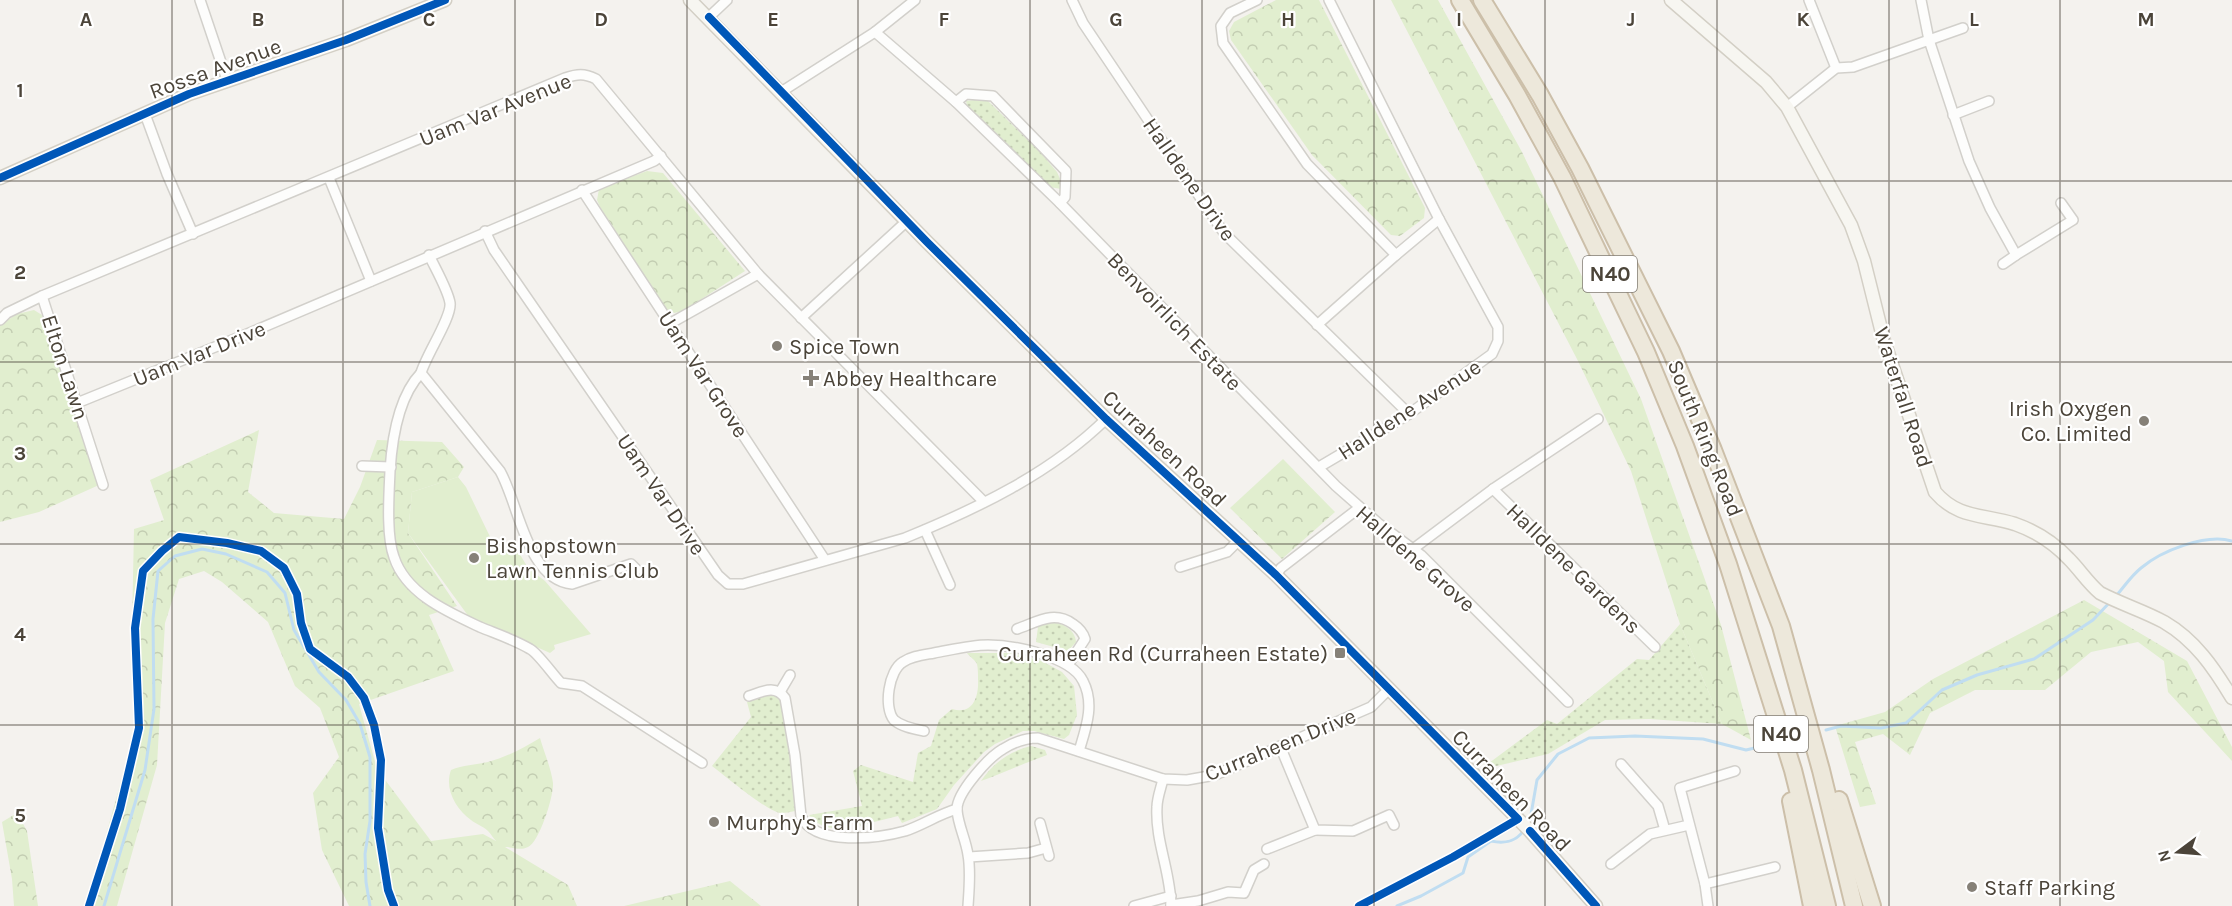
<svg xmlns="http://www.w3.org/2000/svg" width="2232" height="906" viewBox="0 0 2232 906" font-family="Karla,sans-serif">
  <defs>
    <pattern id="grass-dots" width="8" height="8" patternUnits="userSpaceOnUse" patternTransform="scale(1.5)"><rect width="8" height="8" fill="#e1eecf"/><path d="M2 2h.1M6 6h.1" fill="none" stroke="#c3cdb2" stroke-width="1.8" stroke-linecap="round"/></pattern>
    <pattern id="forest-crowns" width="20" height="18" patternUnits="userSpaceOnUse" patternTransform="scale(1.5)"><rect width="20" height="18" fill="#e1eecf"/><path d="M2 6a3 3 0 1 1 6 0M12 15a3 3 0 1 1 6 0" fill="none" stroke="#c3cdb2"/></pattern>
  </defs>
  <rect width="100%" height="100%" fill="#f4f2ee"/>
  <g fill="url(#grass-dots)">
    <polygon points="973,100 988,101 1040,152 1057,172 1060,179 1061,189 1050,187 967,106 966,101"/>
    <path d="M1050,621c12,2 25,8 26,21l-8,9 -32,-9 2,-15z"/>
    <polygon points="1680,624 1722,724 1649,719 1605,720 1548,754 1492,767 1489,763 1547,720 1557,724 1637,659 1649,660"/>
    <path d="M967,653h46l29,8 20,11 12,14 3,29 -8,20 -5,4 -30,-8h-11l-28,13 -11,8 -30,33 -17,24 -35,14 -4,-7 -32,8 1,3 -6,1 -4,-10 -11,4 2,7c-15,0 -29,-1 -39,-14l53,-9 -9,-35 8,-6 52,17 5,-29 13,-7 8,-26 13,-11c21,6 27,-12 26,-30 0,-4 0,-11 -1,-15 -2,-4 -8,-8 -10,-11z"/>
    <path d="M772,693c1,1 7,4 8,5 8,11 17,98 15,113 -5,1 -10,2 -15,2 -13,-2 -55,-37 -68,-47l39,-49 -4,-15z"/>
    <path d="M1031,746l14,4 2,5c-23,8 -43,18 -66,26 12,-18 29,-30 50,-35z"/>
  </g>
  <g fill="url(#forest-crowns)">
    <polygon points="1276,0 1319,0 1425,208 1424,218 1400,236 1391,235 1312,155 1231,40 1229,31 1234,22"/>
    <polygon points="1391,0 1438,0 1522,152 1641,399 1721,625 1751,740 1722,724 1680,624 1631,471 1578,361"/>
    <polygon points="647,171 663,173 745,271 683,311 674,313 666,309 600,207 597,200 599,189"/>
    <polygon points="34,310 42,315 99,485 39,512 0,522 0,325 17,314"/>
    <path d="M259,430l-11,62 26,21 70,6 16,-32 17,-47 65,2 22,25 -6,10 -46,15 -4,41 49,73 -28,9 25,56 -95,33 18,65 54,72 52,-7 13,7c-2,-2 -5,-7 -8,-10 -5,-5 -12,-7 -17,-11 -15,-11 -27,-31 -20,-50 12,-5 24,-5 37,-8 18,-5 36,-14 52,-24 4,14 11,30 13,45 1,13 -14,60 -25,64 -8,4 -15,0 -23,0l63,38 9,21h-228l-27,-56 -9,-57 26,-36 -19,-49 -25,-22 -27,-64 -46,-40 -18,-11 -25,8 -14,44 -8,142 -40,141h-31l50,-178 -4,-102 2,-97 30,-9 -14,-40z"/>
    <polygon points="1283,459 1335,512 1282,559 1230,508"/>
    <polygon points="2084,600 2187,661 2232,747 2232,761 2168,692 2164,661 2138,642 2091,652 2045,690 1975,690 1930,713 1910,755 1883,734 1855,742 1876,804 1860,807 1835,726 1885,712 1933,679"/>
    <polygon points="17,813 27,831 38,906 14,906 12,879 2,822"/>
    <polygon points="730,881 761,906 624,906"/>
  </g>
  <polygon fill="#e1eecf" points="458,477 466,487 495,547 512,541 528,568 545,581 591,634 554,645 555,649 550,653 469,617 408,533 412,492"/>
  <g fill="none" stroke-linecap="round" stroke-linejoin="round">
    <g stroke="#c0ddf1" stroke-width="3">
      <path d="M2116,596c8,-9 15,-20 25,-28 20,-17 65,-35 91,-27"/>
      <polyline points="1826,730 1841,726 1881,728 1906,723 1942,690 1977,675 2034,659 2093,620 2111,601"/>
      <polyline points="1528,824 1530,820 1537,780 1558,754 1589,738 1635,736 1703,739 1746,750 1759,747"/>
      <polyline points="104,906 145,770 154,709 153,619 158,571 175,556 202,549 226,554 267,572 285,593 294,630 319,672 346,700 360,724 370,757 370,821 365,854 366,882 370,906"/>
      <path d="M1397,906l24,-10 42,-23 5,-16 23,-16c14,3 25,1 33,-11"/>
    </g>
    <defs>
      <g id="street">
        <polyline points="200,0 227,80"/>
        <polyline points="1072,0 1083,23 1224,233 1409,414"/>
        <polyline points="1257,0 1230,13 1221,26 1223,43 1307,164 1396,255 1439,219"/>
        <polyline points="1809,0 1836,68"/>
        <polyline points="1921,0 1929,40 1963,28"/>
        <polyline points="709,17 727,0"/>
        <polyline points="875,32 956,102 1060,203 1336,486 1378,523 1421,555 1568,702"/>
        <polyline points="781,92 875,32 915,0"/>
        <polyline points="956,102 966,94 993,96 1066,171 1065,197 1060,203"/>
        <polyline points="1787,107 1836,68 1853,67 1929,40 1969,161 1990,208 2016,255 2073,220 2061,203"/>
        <polyline points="145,114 167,174 193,234"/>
        <polyline points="1953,115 1989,101"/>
        <polyline points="329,178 371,281"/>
        <polyline points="582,190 825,560"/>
        <path d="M485,231l9,19 224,325 10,9h15l162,-46c71,-29 145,-64 201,-119"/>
        <path d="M429,255c6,13 19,35 21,48 2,14 -24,52 -29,70l79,98c19,33 27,109 72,113l59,-20 6,6"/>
        <polyline points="2003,264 2016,255"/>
        <path d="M42,296l523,-218c12,-4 19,-5 31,1l162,195 226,228"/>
        <polyline points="801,318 907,221"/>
        <polyline points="0,320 7,313 42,296 103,485"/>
        <polyline points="671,323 758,274"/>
        <polyline points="1317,325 1396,255"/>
        <path d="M421,373c-22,23 -29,66 -31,98 -1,23 -4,65 4,86 12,37 54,55 86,70 17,7 35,13 50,22 8,4 23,26 31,34l21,3 120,77"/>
        <polyline points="77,403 247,334 654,161 661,156"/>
        <polyline points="362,466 391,467"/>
        <polyline points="1319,467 1409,414 1492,354 1498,341 1498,327 1439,219 1329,0"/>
        <polyline points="1493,489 1655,647"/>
        <polyline points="925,530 950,585"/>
        <polyline points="1413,549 1493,489 1598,419"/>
        <polyline points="1180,567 1227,552 1238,541"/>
        <polyline points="1276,575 1281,568 1359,508"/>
        <path d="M1017,629c20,-7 37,-19 56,-5 6,4 10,8 12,15l-17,26"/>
        <polyline points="780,692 790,675"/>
        <path d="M749,696c13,-4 26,-12 36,2l10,57 6,61c13,31 79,22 104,15 18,-6 34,-17 52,-22"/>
        <path d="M924,731c-10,-2 -22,-4 -30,-11 -11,-13 -5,-50 9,-58 9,-6 20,-7 31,-9 17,-3 36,-8 54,-8 25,0 83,11 95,36 12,23 3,47 -4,70"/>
        <polyline points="1280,746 1315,830 1353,831 1389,815 1394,825"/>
        <polyline points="1621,764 1658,806 1665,830"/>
        <path d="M1163,779c-2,9 -6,19 -6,28 -2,34 14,66 14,99"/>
        <polyline points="1040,823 1049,856"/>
        <polyline points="1267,849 1315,830"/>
        <polyline points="969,857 1028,853 1046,848"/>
        <polyline points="1611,864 1650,834 1689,825"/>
        <polyline points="1705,884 1775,867"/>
        <polyline points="1171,905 1198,901 1228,892 1244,893 1254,870 1264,864"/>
        <path d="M968,906c1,-16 3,-35 0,-51 -2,-15 -10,-30 -11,-45 -1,-17 32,-53 46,-61 11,-7 22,-11 35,-11l125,41 24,1 28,-5 156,-68 18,-18"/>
        <polyline points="1134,906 1171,896"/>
        <polyline points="1708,906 1705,884 1680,788 1735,771"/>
      </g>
      <g id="secondary">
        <polyline points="690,0 927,242 1106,419 1276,575 1530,831 1596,906"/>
        <path d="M1671,0l95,82 21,25 64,118 13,36 20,80 51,151c23,27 49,22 80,32 20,7 39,19 54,35 11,11 19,24 31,34 21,11 44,18 64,29 31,18 50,46 68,76"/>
        <polyline points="0,178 189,94 346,40 445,0"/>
      </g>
      <g id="highway">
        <polyline points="1460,0 1517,95 1562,177 1646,352 1685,446 1728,564 1793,770 1827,906"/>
        <polyline points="1482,0 1540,95 1580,168 1671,351 1713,450 1781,626 1821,770 1854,906"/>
        <polyline points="1839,800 1872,906"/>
        <polyline points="1791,801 1812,906"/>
      </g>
    </defs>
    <use href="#street" stroke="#d2d0cb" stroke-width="12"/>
    <use href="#secondary" stroke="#d3cfc5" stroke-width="15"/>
    <use href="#highway" stroke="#ccbfa9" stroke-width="20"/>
    <use href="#street" stroke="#fdfdfc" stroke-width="9"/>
    <use href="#secondary" stroke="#f7f6f1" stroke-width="12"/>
    <use href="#highway" stroke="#ede8db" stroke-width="16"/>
    <defs>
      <g id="cycleway">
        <polyline points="709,17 927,242 1106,419 1276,575 1518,819 1453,857 1359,906"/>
        <polyline points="0,178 189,94 346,40 445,0"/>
        <polyline points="1530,831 1596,906"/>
        <polyline points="89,906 120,809 139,728 135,628 143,571 162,551 179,537 227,543 261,551 284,568 297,594 301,623 310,649 348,677 364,698 374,725 381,760 378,828 388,890 394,906"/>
      </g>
    </defs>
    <use href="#cycleway" stroke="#fff" stroke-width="11"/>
    <use href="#cycleway" stroke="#0057b8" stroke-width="8"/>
  </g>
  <path fill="none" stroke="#4b4439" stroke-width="1.5" stroke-opacity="0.55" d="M172,0v906M343,0v906M515,0v906M687,0v906M858,0v906M1030,0v906M1202,0v906M1374,0v906M1545,0v906M1717,0v906M1889,0v906M2060,0v906M0,181h2232M0,362h2232M0,544h2232M0,725h2232"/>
  <g fill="#868178" stroke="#fff" stroke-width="2">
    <circle cx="777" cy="346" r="6"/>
    <path d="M808 369h6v6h6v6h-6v6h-6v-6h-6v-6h6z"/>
    <circle cx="2144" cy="421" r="6"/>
    <circle cx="474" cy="558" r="6"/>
    <rect x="1334" y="647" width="12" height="12" rx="3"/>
    <circle cx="714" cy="822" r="6"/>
    <circle cx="1972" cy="887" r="6"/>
  </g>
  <g text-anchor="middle" stroke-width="4.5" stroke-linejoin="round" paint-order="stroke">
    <g fill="#fff" stroke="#817c74" stroke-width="1.5">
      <rect x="1583" y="256" width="54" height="36" rx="4.5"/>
      <rect x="1754" y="716" width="54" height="36" rx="4.5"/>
    </g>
    <g font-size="21" font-weight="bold" fill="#4b4439">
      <text x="1610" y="281">N40</text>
      <text x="1781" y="741">N40</text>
    </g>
    <g font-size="22" fill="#4b4439" stroke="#fff">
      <text transform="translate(215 68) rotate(-20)" y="8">Rossa Avenue</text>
      <text transform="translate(495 109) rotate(-22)" y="8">Uam Var Avenue</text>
      <text transform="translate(1190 179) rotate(55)" y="8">Halldene Drive</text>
      <text transform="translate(1175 321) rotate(46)" y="8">Benvoirlich Estate</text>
      <text transform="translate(199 353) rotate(-22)" y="8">Uam Var Drive</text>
      <text transform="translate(66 367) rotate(72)" y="8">Elton Lawn</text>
      <text transform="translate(704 374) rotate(57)" y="8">Uam Var Grove</text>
      <text transform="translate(1904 397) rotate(72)" y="8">Waterfall Road</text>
      <text transform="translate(1409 409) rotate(-33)" y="8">Halldene Avenue</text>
      <text transform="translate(1706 438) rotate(68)" y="8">South Ring Road</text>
      <text transform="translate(1165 448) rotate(43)" y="8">Curraheen Road</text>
      <text transform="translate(662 494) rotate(56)" y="8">Uam Var Drive</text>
      <text transform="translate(1416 558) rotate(41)" y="8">Halldene Grove</text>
      <text transform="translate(1574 568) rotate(44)" y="8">Halldene Gardens</text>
      <text transform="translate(1280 744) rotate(-22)" y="8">Curraheen Drive</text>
      <text transform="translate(1512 790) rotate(46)" y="8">Curraheen Road</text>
    </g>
    <g font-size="22" fill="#4b4439" stroke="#fff" text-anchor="start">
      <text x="789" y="354">Spice Town</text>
      <text x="823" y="386">Abbey Healthcare</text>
      <text x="2132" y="416" text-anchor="end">Irish Oxygen<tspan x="2132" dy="25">Co. Limited</tspan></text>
      <text x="486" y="553">Bishopstown<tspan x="486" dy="25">Lawn Tennis Club</tspan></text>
      <text x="1328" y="661" text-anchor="end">Curraheen Rd (Curraheen Estate)</text>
      <text x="726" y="830">Murphy's Farm</text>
      <text x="1984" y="895">Staff Parking</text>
    </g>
  </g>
  <g font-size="20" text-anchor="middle" font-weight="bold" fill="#4b4439" stroke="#fff" stroke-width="4.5" stroke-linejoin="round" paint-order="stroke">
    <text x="86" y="26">A</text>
    <text x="258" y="26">B</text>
    <text x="429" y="26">C</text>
    <text x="601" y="26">D</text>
    <text x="773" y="26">E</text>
    <text x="944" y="26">F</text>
    <text x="1116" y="26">G</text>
    <text x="1288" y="26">H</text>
    <text x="1459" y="26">I</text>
    <text x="1631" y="26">J</text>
    <text x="1803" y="26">K</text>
    <text x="1974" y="26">L</text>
    <text x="2146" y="26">M</text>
    <text x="20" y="97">1</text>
    <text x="20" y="279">2</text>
    <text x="20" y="460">3</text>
    <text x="20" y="641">4</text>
    <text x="20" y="822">5</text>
  </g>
  <g transform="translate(2178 852) rotate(254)" stroke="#ffffff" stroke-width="4.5" paint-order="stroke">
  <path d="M0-4.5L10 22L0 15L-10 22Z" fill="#4b4439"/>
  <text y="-9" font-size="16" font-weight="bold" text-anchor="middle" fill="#4b4439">N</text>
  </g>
</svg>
